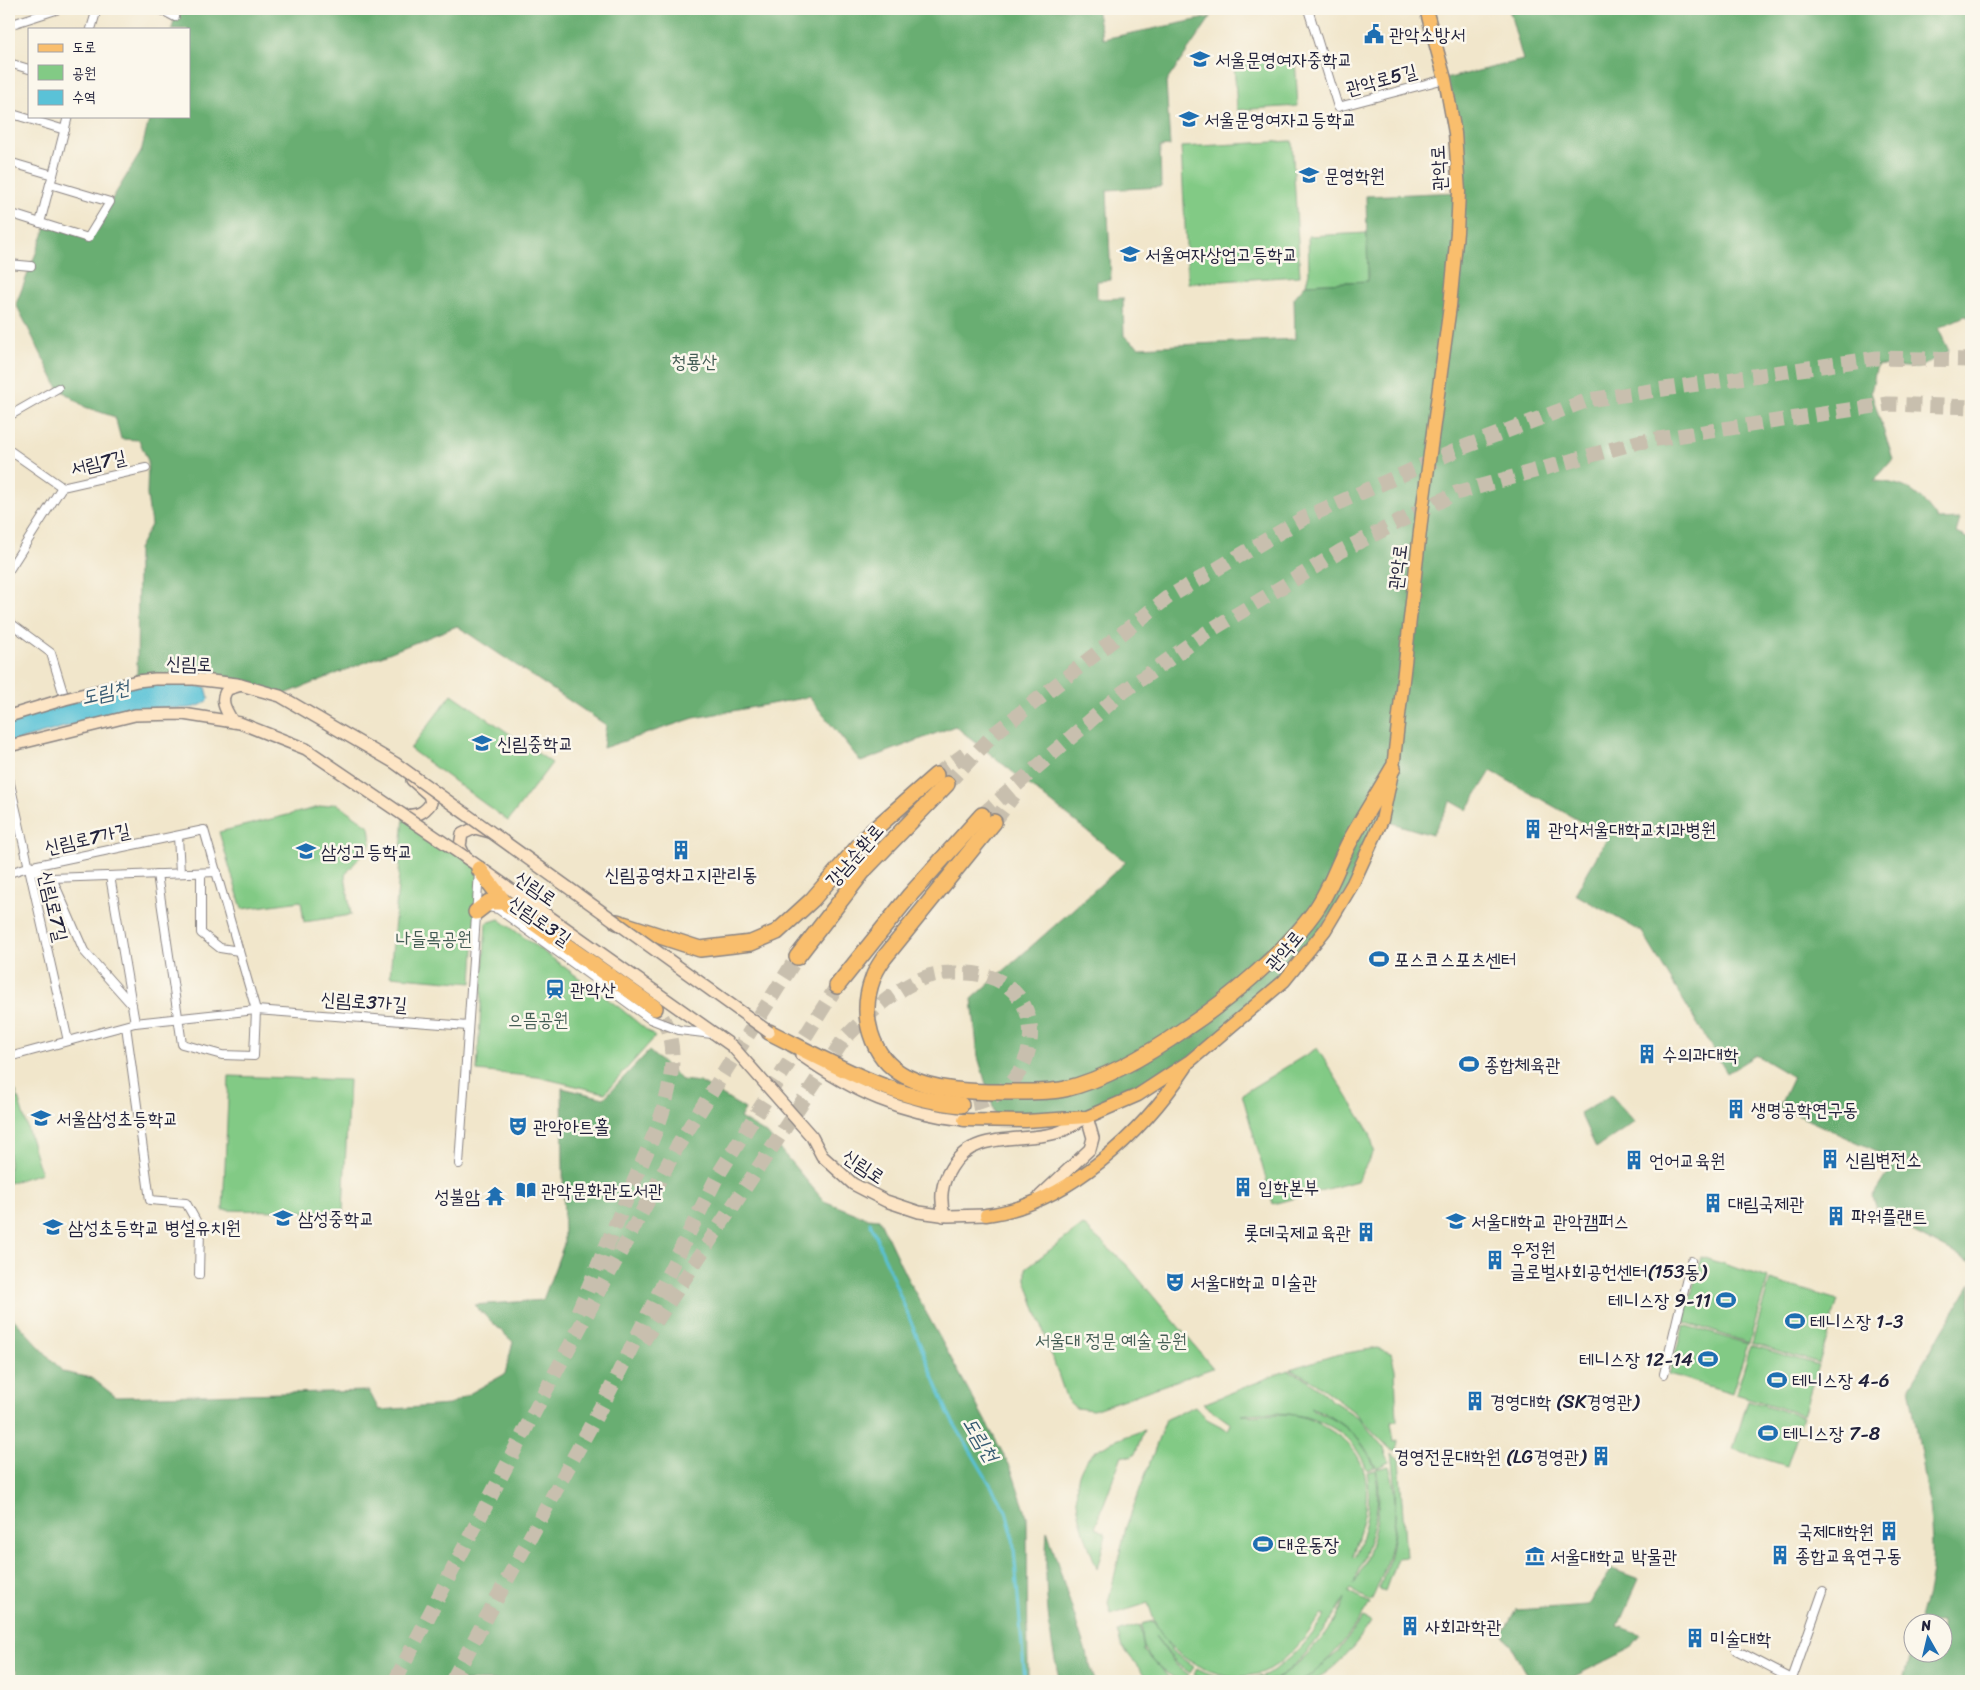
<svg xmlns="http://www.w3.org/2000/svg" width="1980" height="1690" viewBox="0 0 1980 1690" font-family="Sriracha,'Poor Story',sans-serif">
  <rect width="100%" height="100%" fill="#fbf7ec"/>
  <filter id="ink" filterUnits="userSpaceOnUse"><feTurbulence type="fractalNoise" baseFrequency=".02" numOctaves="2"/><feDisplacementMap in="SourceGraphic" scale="10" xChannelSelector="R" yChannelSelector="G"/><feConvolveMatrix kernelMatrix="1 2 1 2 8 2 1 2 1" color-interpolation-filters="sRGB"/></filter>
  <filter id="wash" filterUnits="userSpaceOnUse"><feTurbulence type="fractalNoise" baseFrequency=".0096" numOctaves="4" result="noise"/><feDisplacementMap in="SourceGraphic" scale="20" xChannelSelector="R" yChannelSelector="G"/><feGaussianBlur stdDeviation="1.12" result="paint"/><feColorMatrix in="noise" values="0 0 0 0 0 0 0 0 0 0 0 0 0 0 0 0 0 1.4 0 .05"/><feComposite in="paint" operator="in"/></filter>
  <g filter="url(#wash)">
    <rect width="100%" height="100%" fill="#f1e6cb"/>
    <g fill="#82ca85" stroke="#527660">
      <polygon points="1295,58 1298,106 1237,110 1234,63"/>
      <polygon points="1292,141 1300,276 1188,283 1181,147"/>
      <polygon points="1367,233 1369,281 1306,284 1309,273 1308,236"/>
      <polygon points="452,694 552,763 508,821 410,749"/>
      <polygon points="336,803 369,826 371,843 345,875 351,915 304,922 301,901 242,909 219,832"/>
      <polygon points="404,816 479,869 472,983 390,976"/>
      <polygon points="499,919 620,1008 655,1037 605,1093 538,1077 477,1071 486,923"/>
      <polygon points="1317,1048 1370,1133 1374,1151 1357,1181 1273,1204 1242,1094"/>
      <polygon points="229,1076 349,1080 343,1212 223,1210"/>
      <polygon points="16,1091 41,1173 9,1183 9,1093"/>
      <polygon points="1083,1225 1128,1266 1213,1368 1093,1410 1076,1408 1067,1400 1026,1280 1026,1268"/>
      <polygon points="1701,1257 1768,1278 1749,1343 1684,1322"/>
      <polygon points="1770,1280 1838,1300 1819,1363 1752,1343"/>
      <polygon points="1684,1325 1748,1344 1732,1393 1669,1374"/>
      <polygon points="1751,1345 1818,1365 1803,1415 1736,1394"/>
      <polygon points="1377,1348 1391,1353 1395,1369 1397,1421 1391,1422 1394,1442 1398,1441 1397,1451 1389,1448 1355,1413 1310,1379 1290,1369 1335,1355"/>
      <path d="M1288,1370l19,9 26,22 27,18 24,29 5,14 -13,6c-13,-31 -35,-48 -65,-61 3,4 14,8 20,11 21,11 35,28 44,50l-8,2c-19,-53 -77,-62 -126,-55 17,2 36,-3 53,0 16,3 29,10 42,19 45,31 31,78 16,122l2,1c12,-25 18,-57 13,-85l8,-2c10,38 -9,81 -22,114 19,-28 32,-82 23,-115l13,-3c14,44 2,95 -18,135l-21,-12 -2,3 22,11c-10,19 -49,72 -69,78 -8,2 -20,0 -28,0 27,-15 64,-53 72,-83 -12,21 -52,83 -81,83l-2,-5c26,-11 49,-37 63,-61l-3,-1c-14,20 -30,43 -52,55 -37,20 -88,-4 -109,-34 -6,-10 -9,-21 -13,-32l-37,12 -3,-12 18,-76 40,-108 29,-13 12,13 21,11 3,-6 -28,-20z"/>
      <polygon points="1748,1400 1803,1417 1787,1466 1733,1449"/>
      <path d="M1144,1430l-9,24 -4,3 -9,-2 -27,73 9,4 2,3 -9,34c-13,-38 -42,-97 7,-123 12,-7 27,-11 40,-16z"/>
      <path d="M1392,1453l7,6 7,98 -9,1 -12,33 -6,-2c19,-45 19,-89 13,-136z"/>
      <path d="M1363,1618l8,4c-13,20 -42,59 -67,59l33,-28z"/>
      <path d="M1153,1621l19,30 22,16 -4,6 -13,-9 -22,-28 21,29 13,10 -4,6c-13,0 -34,-20 -40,-32 -3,-7 -3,-17 -3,-25z"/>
      <polygon points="1140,1625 1144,1651 1172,1681 1149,1681 1121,1645 1117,1632"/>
      <path d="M1197,1668c19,10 42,15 63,8l2,5h-55l-13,-6z"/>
    </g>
    <g fill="#69ae72" stroke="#466856">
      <path d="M160,9h936l7,30 108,-22 -45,65 4,64 -10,1 1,40 -54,3 4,90 -14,1v18l26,-1 1,38 15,11 156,-8 -1,-41 12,-14 62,-3 -2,-85 93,-4 -14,-113 78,-19 -14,-51h462v309l-6,-2 -27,12 11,23 -31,17 -41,-3 -6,27 22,67 -19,22c34,2 45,12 64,39l22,-1 -4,14 15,7v284l-2,20h2v418l-93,-49 -5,-16 24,-37 -118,-53 14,-30 -37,-22 -29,18 -85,-141 -67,-38 33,-57 -117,-66 -24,39 -16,-9 -19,34 -50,-15 -29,63 -69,98 -94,80 -103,56 -90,4 -19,-64 -6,-58 154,-137 -171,-136 -94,36 -52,-65 -115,21 -91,30 3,-23 -149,-99 -177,70 -43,-12 -100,-3 1,-132 13,-24 -4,-30 1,-34 -9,-21 -18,-1 -6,-22 -30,-10 -27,-19 -42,-84 31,-79 41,13 53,-86 9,-36h39v-87h-17l3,-12z"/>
      <polygon points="649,1051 682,1080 700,1082 745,1109 740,1118 767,1134 824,1201 867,1218 879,1219 905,1274 1011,1468 1027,1516 1028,1681 22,1681 9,1659 9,1314 63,1372 92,1378 116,1397 369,1391 379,1410 449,1405 505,1374 513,1342 474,1305 543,1300 564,1244 562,1088 604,1098"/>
      <polygon points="1611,1095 1635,1122 1596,1148 1580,1113"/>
      <path d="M1971,1283v398h-68l9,-34v5h30v-30h-23c7,-24 14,-49 13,-75 -1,-53 -15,-109 -23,-161z"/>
      <path d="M1047,1530l48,151h-35c-13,-49 -16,-101 -13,-151z"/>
      <polygon points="1612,1569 1639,1579 1618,1626 1641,1634 1631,1648 1565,1681 1530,1681 1503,1633 1516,1610 1588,1605"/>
    </g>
    <path fill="#5ac2d7" stroke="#3e7289" d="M176,684l30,3 3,12c-14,15 -37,7 -55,9 -49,5 -98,22 -145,35v-23l126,-35z"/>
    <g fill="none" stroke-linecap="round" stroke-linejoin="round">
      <polyline stroke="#5ac2d7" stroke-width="3" points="870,1222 949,1415 1006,1511 1013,1537 1025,1681"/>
    </g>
  </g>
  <g filter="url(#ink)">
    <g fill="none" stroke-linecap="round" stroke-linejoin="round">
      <g stroke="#c8bfae" stroke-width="15" stroke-dasharray="15 8" stroke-linecap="butt">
        <polyline points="936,775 965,754"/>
        <polyline points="947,784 995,733 1167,598 1304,518 1464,447 1588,400 1877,358 1971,360"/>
        <polyline points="982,815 1123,692 1206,633 1341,551 1456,493 1638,442 1888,404 1971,407"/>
        <polyline points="994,822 1014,795"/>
        <path d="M578,1312l79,-184c13,-35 27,-88 -2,-120"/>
        <path d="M643,1341l201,-302c24,-24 52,-52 85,-63 13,-4 25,-3 38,-3 92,4 79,127 -6,132"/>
        <polyline points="395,1681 539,1403 677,1147 797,957"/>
        <polyline points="452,1681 607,1396 718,1175 837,986"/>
      </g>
      <defs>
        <g id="street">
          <polyline points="160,9 175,17"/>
          <polyline points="1308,9 1338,107 1445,79"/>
          <polyline points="9,25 59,9"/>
          <polyline points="91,29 97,9"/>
          <polyline points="9,63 29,69"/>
          <polyline points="9,113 65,130"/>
          <polyline points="9,162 53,175 50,184 110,202 88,238 9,213"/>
          <polyline points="53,175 68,116"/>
          <polyline points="40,223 50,184"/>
          <polyline points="9,264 31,266"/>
          <polyline points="9,416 58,388"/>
          <polyline points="9,450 62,487 146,468"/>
          <polyline points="9,570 62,487"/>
          <polyline points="9,622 51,653 65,699"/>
          <polyline points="9,779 68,1041"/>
          <polyline points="178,836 180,873"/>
          <polyline points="28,867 52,878 217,872"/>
          <polyline points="9,873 28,867 204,830 256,1010 254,1056 222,1055 182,1044 157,874"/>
          <polyline points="201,873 201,933 220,948 239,951"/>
          <polyline points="110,876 135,1023"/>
          <polyline points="52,878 84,951 132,1005"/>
          <polyline points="489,907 498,909 650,1019 679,1030 712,1034"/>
          <polyline points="126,1026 150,1200 186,1203 200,1228 199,1275"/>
          <polyline points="9,1057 135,1023 256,1010 468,1026"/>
          <polyline points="459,1164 479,872"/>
          <polyline points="1664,1374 1691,1261"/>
          <polyline points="1736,1650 1792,1679 1823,1591"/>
        </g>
        <g id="secondary">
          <path d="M404,816c14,-1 19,-2 27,-13l-2,-8 -17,-15"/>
          <polyline points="490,832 475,828 462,834 460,846 465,857 732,1046 812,1137 822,1156 853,1184 886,1201 919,1212 948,1216 986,1215"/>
          <path d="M801,1055c53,37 99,58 163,65"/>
          <path d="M944,1216c-4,-18 -3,-32 7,-48 22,-38 69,-25 105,-35 11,-3 22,-11 31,-16l6,21 -3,11 -50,47"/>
        </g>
        <g id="primary">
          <polyline points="964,1120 1026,1121 1087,1117 1138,1095 1190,1061 1284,981 1325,930 1353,883 1382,820 1393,768 1423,505 1450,306 1457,232 1459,192 1455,133 1445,79 1426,9"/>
          <path d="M986,1215c81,-10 157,-83 200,-148"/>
        </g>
        <g id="highway">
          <path d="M994,822l-110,136c-4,6 -9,13 -11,20 -14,36 -3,79 32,98 29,15 66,16 99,16 20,0 42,1 61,-3 41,-10 87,-37 121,-61 41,-27 104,-80 131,-120 13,-19 21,-43 31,-63 14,-26 30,-51 45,-77"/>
          <polyline points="479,869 504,902 655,1008"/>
          <polyline points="476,912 489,902 504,902"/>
          <polyline points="617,922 700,949 751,943 777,932 812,900 868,835 936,775"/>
          <polyline points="797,957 865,869 947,784"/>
          <polyline points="837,986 910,895 982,815"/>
          <path d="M769,1032c62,31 121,66 192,73"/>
        </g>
      </defs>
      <use href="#street" stroke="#8a8483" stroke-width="10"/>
      <use href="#secondary" stroke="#8a8483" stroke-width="14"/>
      <use href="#primary" stroke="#8a8483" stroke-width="15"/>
      <use href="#highway" stroke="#8a8483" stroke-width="18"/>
      <use href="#street" stroke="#fff" stroke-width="8"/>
      <use href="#secondary" stroke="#fde5c5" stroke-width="11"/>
      <use href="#primary" stroke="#f9be6d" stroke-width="12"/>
      <use href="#highway" stroke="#f9be6d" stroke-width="15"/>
      <defs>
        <g id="secondary-bridge">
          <polyline points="9,716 65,699 137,681 155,679 194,679 237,684 280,696 395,763 769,1032"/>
          <path d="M233,722c-6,-10 -15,-22 -5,-33l13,-4"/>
          <polyline points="9,746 135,715 183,714 240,723 306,749 465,857"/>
        </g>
      </defs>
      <use href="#secondary-bridge" stroke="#8a8483" stroke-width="14" stroke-linecap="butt"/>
      <use href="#secondary-bridge" stroke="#fde5c5" stroke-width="11"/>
    </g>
  </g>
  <defs>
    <symbol id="civic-bare" viewBox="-9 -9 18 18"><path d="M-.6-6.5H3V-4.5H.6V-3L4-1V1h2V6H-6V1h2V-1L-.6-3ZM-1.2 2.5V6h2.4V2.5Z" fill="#1f6fb2" stroke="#fbf7ec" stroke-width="2.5" paint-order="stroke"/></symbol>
    <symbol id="school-bare" viewBox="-9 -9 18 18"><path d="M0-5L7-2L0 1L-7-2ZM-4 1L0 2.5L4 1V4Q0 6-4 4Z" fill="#1f6fb2" stroke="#fbf7ec" stroke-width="2.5" paint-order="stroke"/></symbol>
    <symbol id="building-bare" viewBox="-9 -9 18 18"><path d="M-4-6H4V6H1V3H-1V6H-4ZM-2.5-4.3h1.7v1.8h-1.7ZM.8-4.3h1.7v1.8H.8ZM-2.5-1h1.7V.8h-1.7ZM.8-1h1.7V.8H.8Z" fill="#1f6fb2" stroke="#fbf7ec" stroke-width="2.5" paint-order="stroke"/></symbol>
    <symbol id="stadium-bare" viewBox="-9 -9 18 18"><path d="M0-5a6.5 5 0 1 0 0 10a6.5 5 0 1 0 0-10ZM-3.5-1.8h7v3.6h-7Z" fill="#1f6fb2" stroke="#fbf7ec" stroke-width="2.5" paint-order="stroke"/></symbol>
    <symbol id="station-bare" viewBox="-9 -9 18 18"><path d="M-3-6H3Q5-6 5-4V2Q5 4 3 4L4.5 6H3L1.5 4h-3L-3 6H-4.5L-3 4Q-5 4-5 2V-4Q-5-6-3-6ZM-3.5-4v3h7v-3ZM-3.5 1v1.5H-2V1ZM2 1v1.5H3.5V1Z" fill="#1f6fb2" stroke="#fbf7ec" stroke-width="2.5" paint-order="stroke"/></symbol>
    <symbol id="theatre-bare" viewBox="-9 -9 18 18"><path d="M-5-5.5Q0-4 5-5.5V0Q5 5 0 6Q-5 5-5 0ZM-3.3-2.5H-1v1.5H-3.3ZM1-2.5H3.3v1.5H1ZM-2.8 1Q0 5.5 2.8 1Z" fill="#1f6fb2" stroke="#fbf7ec" stroke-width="2.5" paint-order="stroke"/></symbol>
    <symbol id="library-bare" viewBox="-9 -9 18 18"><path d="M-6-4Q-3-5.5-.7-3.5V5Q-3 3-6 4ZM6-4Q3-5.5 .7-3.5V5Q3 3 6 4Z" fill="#1f6fb2" stroke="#fbf7ec" stroke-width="2.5" paint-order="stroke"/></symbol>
    <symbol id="temple-bare" viewBox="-9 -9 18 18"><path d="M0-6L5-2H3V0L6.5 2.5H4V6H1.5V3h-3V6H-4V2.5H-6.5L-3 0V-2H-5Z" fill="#1f6fb2" stroke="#fbf7ec" stroke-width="2.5" paint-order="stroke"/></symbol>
    <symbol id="university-bare" viewBox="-9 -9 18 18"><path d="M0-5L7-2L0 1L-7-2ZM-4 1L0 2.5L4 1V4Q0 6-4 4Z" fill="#1f6fb2" stroke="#fbf7ec" stroke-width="2.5" paint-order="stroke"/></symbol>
    <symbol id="museum-bare" viewBox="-9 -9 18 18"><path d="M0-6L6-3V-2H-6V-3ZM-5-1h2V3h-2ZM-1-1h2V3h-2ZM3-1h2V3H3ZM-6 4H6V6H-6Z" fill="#1f6fb2" stroke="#fbf7ec" stroke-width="2.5" paint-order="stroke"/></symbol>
  </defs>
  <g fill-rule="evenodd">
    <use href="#civic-bare" x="1360" y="20" width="28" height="28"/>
    <use href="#school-bare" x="1186" y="45" width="28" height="28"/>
    <use href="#school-bare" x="1175" y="105" width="28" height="28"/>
    <use href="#school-bare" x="1295" y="161" width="28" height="28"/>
    <use href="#school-bare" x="1116" y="240" width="28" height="28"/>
    <use href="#school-bare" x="468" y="729" width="28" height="28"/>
    <use href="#building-bare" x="1519" y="815" width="28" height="28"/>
    <use href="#building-bare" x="667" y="836" width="28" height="28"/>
    <use href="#school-bare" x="292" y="837" width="28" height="28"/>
    <use href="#stadium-bare" x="1365" y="945" width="28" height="28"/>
    <use href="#station-bare" x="541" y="975" width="28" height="28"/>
    <use href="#building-bare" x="1633" y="1040" width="28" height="28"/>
    <use href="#stadium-bare" x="1455" y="1050" width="28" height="28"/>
    <use href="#building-bare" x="1722" y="1095" width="28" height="28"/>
    <use href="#school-bare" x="27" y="1104" width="28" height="28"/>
    <use href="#theatre-bare" x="504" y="1112" width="28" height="28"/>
    <use href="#building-bare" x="1816" y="1145" width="28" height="28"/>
    <use href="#building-bare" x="1620" y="1146" width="28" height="28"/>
    <use href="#building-bare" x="1229" y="1173" width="28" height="28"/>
    <use href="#library-bare" x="512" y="1176" width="28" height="28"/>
    <use href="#temple-bare" x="481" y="1182" width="28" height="28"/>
    <use href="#building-bare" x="1699" y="1189" width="28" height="28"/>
    <use href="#building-bare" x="1822" y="1202" width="28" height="28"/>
    <use href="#school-bare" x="269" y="1204" width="28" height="28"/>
    <use href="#university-bare" x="1442" y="1207" width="28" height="28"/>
    <use href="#school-bare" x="39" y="1213" width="28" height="28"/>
    <use href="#building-bare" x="1352" y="1218" width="28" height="28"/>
    <use href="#building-bare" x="1481" y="1246" width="28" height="28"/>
    <use href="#theatre-bare" x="1161" y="1268" width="28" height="28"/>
    <use href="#stadium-bare" x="1712" y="1286" width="28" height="28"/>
    <use href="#stadium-bare" x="1781" y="1307" width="28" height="28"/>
    <use href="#stadium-bare" x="1694" y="1345" width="28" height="28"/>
    <use href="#stadium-bare" x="1763" y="1366" width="28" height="28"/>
    <use href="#building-bare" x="1461" y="1387" width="28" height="28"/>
    <use href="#stadium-bare" x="1754" y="1419" width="28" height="28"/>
    <use href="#building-bare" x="1587" y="1442" width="28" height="28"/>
    <use href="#building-bare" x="1875" y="1517" width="28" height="28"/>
    <use href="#stadium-bare" x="1249" y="1530" width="28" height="28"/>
    <use href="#building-bare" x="1766" y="1541" width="28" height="28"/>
    <use href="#museum-bare" x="1521" y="1542" width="28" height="28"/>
    <use href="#building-bare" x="1396" y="1612" width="28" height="28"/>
    <use href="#building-bare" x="1681" y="1624" width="28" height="28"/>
  </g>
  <g text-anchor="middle" stroke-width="5" stroke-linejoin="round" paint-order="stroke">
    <g font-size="19" fill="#22223b" stroke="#fbf7ec" text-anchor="start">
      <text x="1389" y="41">관악소방서</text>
      <text x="1215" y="66">서울문영여자중학교</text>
      <text x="1204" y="126">서울문영여자고등학교</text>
      <text x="1324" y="182">문영학원</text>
      <text x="1145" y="261">서울여자상업고등학교</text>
      <text x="497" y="750">신림중학교</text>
      <text x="1548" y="836">관악서울대학교치과병원</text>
      <text x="321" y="858">삼성고등학교</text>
      <text x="681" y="881" text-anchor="middle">신림공영차고지관리동</text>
      <text x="1394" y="966">포스코스포츠센터</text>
      <text x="570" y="996">관악산</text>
      <text x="1662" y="1061">수의과대학</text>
      <text x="1484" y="1071">종합체육관</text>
      <text x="1751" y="1116">생명공학연구동</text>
      <text x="56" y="1125">서울삼성초등학교</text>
      <text x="533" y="1133">관악아트홀</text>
      <text x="1845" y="1166">신림변전소</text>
      <text x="1649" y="1167">언어교육원</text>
      <text x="1258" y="1194">입학본부</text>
      <text x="541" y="1197">관악문화관도서관</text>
      <text x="480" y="1203" text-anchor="end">성불암</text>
      <text x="1728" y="1210">대림국제관</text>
      <text x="1851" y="1223">파워플랜트</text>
      <text x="298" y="1225">삼성중학교</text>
      <text x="1471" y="1228">서울대학교 관악캠퍼스</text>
      <text x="68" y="1234">삼성초등학교 병설유치원</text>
      <text x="1351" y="1239" text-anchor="end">롯데국제교육관</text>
      <text x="1510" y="1256">우정원<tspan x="1510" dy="22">글로벌사회공헌센터(153동)</tspan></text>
      <text x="1190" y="1289">서울대학교 미술관</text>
      <text x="1711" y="1307" text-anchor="end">테니스장 9-11</text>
      <text x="1810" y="1328">테니스장 1-3</text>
      <text x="1693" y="1366" text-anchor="end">테니스장 12-14</text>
      <text x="1792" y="1387">테니스장 4-6</text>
      <text x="1490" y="1408">경영대학 (SK경영관)</text>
      <text x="1783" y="1440">테니스장 7-8</text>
      <text x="1586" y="1463" text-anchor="end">경영전문대학원 (LG경영관)</text>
      <text x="1874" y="1538" text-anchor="end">국제대학원</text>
      <text x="1278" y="1551">대운동장</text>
      <text x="1795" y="1562">종합교육연구동</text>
      <text x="1550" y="1563">서울대학교 박물관</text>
      <text x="1425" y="1633">사회과학관</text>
      <text x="1710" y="1645">미술대학</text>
    </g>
    <g font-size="19" fill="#22223b" stroke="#fbf7ec">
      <text transform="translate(1381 79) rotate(-15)" y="7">관악로5길</text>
      <text transform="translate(1438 168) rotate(-93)" y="7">관악로</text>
      <text transform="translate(98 462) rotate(-13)" y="7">서림7길</text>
      <text transform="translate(1397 567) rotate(-83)" y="7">관악로</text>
      <text transform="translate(189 663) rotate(2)" y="7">신림로</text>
      <text transform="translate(87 838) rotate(-12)" y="7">신림로7가길</text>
      <text transform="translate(854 855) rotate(-49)" y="7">강남순환로</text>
      <text transform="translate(536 888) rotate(35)" y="7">신림로</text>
      <text transform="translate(54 906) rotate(77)" y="7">신림로7길</text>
      <text transform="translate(540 920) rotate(35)" y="7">신림로3길</text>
      <text transform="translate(1284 950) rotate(-50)" y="7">관악로</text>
      <text transform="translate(364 1001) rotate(4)" y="7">신림로3가길</text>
      <text transform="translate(864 1166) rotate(34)" y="7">신림로</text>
    </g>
    <g font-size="19" fill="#445d55" stroke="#fbf7ec">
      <text x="694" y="368">청룡산</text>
      <text x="434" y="945">나들목공원</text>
      <text x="538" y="1026">으뜸공원</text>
      <text x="1111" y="1347">서울대 정문 예술 공원</text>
    </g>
    <g font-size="20" font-style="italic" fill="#365a72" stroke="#fbf7ec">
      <text transform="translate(105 692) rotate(-13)" y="7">도림천</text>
      <text transform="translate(981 1439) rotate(59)" y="7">도림천</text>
    </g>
  </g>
  <rect width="1980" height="1690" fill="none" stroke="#fbf7ec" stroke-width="30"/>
  <rect x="28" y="28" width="162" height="90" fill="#fbf7ec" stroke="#a4a2a5"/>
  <rect x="38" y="44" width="25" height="8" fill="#f9be6d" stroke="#a4a2a5"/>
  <text x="72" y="52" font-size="15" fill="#22223b">도로</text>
  <rect x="38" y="65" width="25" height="15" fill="#82ca85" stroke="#a4a2a5"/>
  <text x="72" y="78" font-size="15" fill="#22223b">공원</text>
  <rect x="38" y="90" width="25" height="15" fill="#5ac2d7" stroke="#a4a2a5"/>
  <text x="72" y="102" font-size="15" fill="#22223b">수역</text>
  <g transform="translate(1928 1638) rotate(352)"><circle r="24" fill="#fbf7ec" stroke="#a4a2a5"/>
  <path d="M0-4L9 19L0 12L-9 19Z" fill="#1f6fb2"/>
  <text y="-8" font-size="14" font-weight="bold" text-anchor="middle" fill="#22223b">N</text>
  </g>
</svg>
